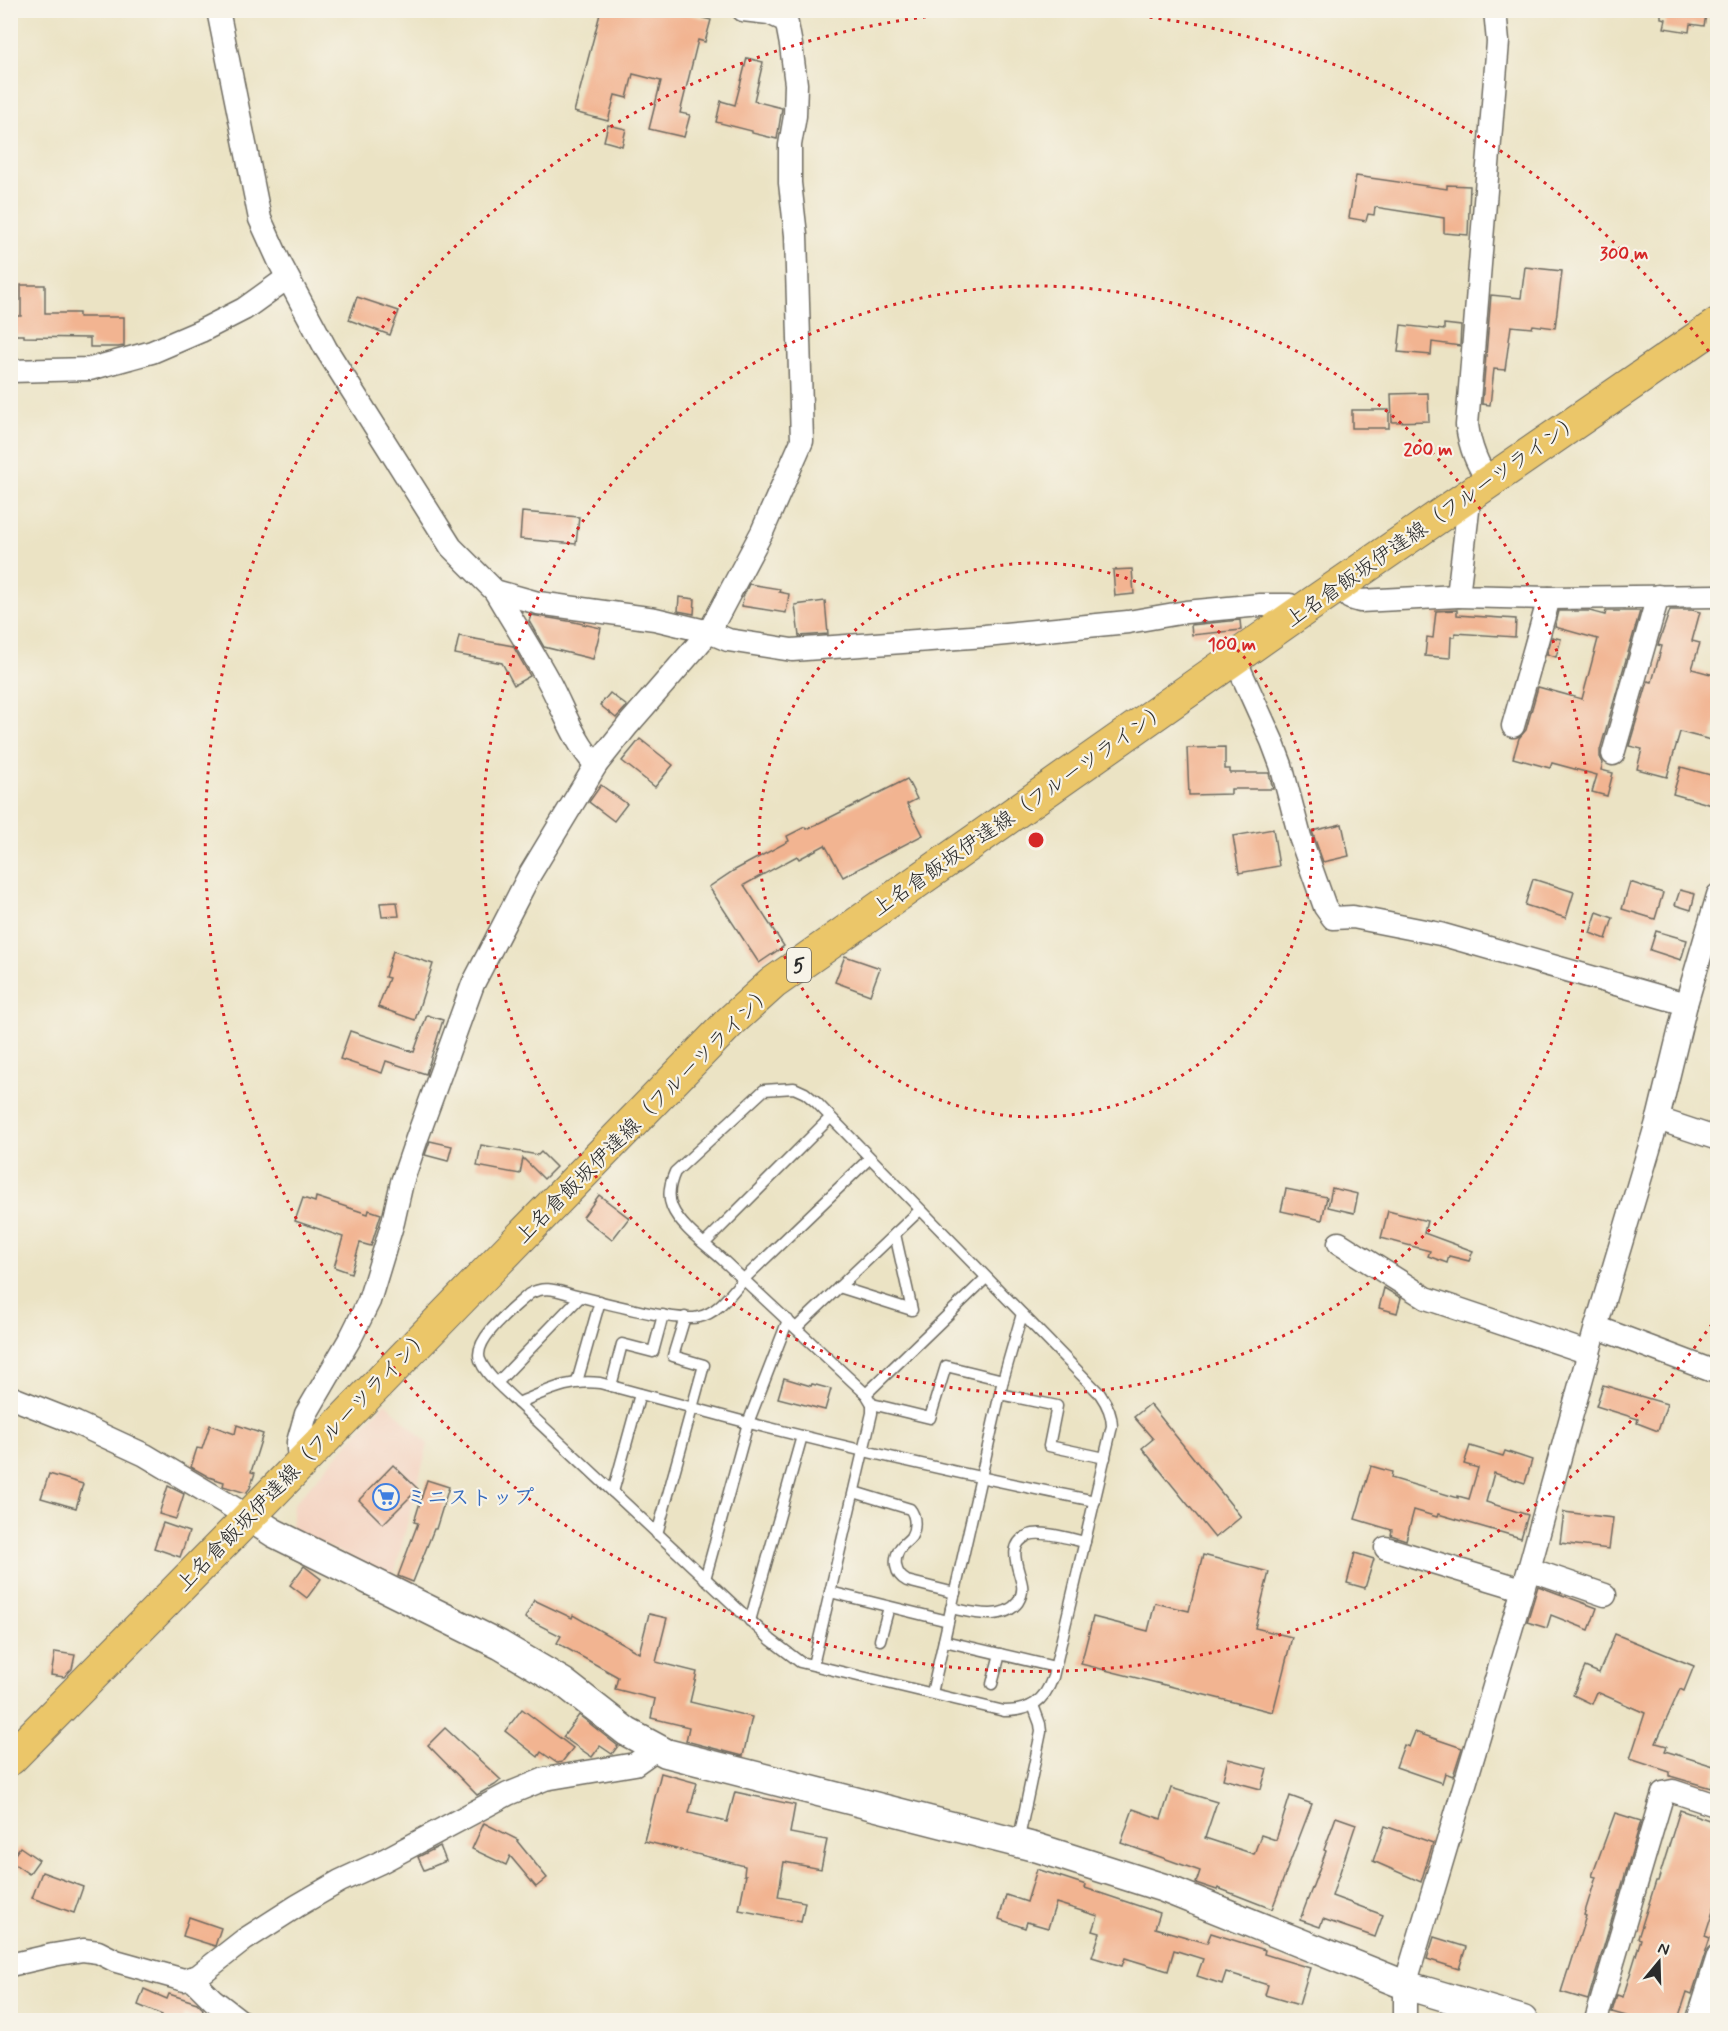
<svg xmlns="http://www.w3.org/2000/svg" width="1728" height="2031" viewBox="0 0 1728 2031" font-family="Mynerve,'Klee One',sans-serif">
  <rect width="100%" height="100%" fill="#f7f3e8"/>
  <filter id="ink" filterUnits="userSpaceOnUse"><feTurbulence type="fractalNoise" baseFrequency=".0167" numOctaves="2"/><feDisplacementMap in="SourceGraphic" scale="12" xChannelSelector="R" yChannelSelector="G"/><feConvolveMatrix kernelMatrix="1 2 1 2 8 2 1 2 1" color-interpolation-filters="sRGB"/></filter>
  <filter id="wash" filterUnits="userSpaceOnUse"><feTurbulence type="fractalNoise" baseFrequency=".008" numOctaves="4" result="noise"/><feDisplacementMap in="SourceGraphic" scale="24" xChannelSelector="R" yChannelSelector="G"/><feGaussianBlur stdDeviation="1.35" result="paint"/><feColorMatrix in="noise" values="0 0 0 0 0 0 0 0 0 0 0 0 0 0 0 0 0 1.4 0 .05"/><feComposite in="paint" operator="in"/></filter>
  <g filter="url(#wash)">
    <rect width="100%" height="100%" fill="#ebe3c4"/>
    <polygon fill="#f4d3c1" points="385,1402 428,1444 393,1579 291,1528 293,1505"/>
    <g id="blocks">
      <g fill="#f2b491">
        <polygon points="601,10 671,10 711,20 705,42 698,40 680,113 690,115 684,137 649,129 661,81 633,74 627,98 615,95 608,121 574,112"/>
        <polygon points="1661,10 1707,10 1704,26 1690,24 1689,32 1664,28 1666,19 1661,18"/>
        <polygon points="747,58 763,62 754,101 782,108 777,139 752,133 752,131 716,122 721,101 735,105"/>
        <polygon points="608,125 626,129 622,146 604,141"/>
        <polygon points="1356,176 1447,189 1447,185 1470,186 1468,235 1444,233 1444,218 1375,207 1374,215 1368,214 1366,221 1349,218"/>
        <polygon points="1525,267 1562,271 1555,328 1533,325 1532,328 1511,326 1505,370 1494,369 1490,405 1482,404 1491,295 1521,298"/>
        <polygon points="21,285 45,285 45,313 79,313 79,317 124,317 124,346 118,347 90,347 90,338 24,337 24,335 10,335 10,316 21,316"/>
        <polygon points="357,297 399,311 390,335 349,320"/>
        <polygon points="1444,324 1461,326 1460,346 1432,342 1431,355 1398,352 1401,325 1444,330"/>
        <polygon points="1428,393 1429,421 1392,422 1391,394"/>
        <rect x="1352" y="410" width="37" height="18"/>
        <polygon points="522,512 579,517 576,544 520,539"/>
        <polygon points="1132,569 1134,594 1115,596 1113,570"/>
        <polygon points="749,584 780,589 779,592 789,594 786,613 742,606 743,597"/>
        <polygon points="679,597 695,599 694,614 678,611"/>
        <polygon points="825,601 828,634 799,636 795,605"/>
        <polygon points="1457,610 1457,615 1516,619 1515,637 1455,633 1455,637 1451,637 1450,658 1425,656 1427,637 1433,638 1436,611"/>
        <polygon points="1670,610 1692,610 1700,612 1692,641 1700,643 1692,669 1718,676 1718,716 1711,740 1680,732 1667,777 1637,769 1642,749 1629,746 1648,681 1652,682 1662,646 1658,645"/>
        <polygon points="1559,611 1590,611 1605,615 1606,611 1640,611 1600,750 1600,757 1603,763 1601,770 1613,773 1607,796 1592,792 1597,775 1552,763 1550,768 1513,758 1519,738 1526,730 1538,687 1582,699 1598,639 1555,627"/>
        <polygon points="531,615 574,622 601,628 593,659 544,647 529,621"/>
        <polygon points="1240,620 1241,630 1192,635 1191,625"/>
        <polygon points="459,636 513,646 530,676 514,685 502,663 455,654"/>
        <polygon points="1552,637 1561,639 1556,657 1547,654"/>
        <polygon points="610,693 627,706 616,718 600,705"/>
        <polygon points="640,739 673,765 655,787 622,761"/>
        <polygon points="1225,747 1225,769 1230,769 1230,773 1269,773 1273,789 1231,789 1231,794 1189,795 1187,748"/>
        <polygon points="1681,767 1718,777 1712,805 1673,794"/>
        <polygon points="907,779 917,799 907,804 923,835 843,877 825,845 799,859 797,856 744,885 784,946 759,963 709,887 733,871 789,841 787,836 805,827 807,829"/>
        <polygon points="601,785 627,804 614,821 589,802"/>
        <polygon points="1342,824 1349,856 1323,862 1312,831"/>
        <polygon points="1273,829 1279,866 1239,873 1233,836"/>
        <polygon points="1533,879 1574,892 1566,918 1525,905"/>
        <polygon points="1630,882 1663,893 1655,919 1622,909"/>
        <polygon points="1680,890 1695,894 1691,910 1675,905"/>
        <polygon points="397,902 399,916 382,917 380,903"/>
        <polygon points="1597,912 1613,918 1606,939 1590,933"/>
        <polygon points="1656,931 1687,940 1681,960 1650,950"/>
        <polygon points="393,951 433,964 415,1020 378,1007 389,978 385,977"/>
        <polygon points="845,956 880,968 870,995 835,982"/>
        <polygon points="427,1015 443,1020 426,1074 386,1061 382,1073 340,1059 350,1031 414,1052"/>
        <polygon points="430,1141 452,1146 448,1161 425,1155"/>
        <polygon points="481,1145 538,1155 541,1152 556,1167 544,1179 523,1158 520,1174 477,1166"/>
        <polygon points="1332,1188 1358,1194 1354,1213 1328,1207"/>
        <polygon points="1286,1189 1327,1197 1322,1220 1281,1211"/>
        <polygon points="599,1195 629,1218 612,1240 583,1217"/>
        <polygon points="316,1197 368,1214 369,1210 381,1214 371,1246 360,1243 351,1273 334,1267 343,1237 295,1221 303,1198 315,1202"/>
        <polygon points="1388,1211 1427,1221 1424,1233 1473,1251 1469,1261 1449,1256 1447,1263 1428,1256 1430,1251 1381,1238"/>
        <polygon points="1384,1288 1401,1298 1397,1313 1379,1308"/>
        <polygon points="784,1378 811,1386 812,1384 831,1389 825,1410 778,1398"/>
        <polygon points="1603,1385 1667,1404 1658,1431 1637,1423 1638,1419 1596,1406"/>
        <polygon points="1150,1404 1241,1517 1215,1538 1142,1448 1153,1439 1134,1417"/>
        <polygon points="210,1425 235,1434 237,1425 263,1434 251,1472 255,1473 250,1488 246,1493 223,1486 224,1482 209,1477 191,1467 197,1448 202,1449"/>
        <polygon points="1470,1446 1503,1456 1505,1451 1532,1460 1525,1483 1494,1473 1486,1502 1528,1515 1521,1538 1438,1514 1437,1517 1414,1510 1406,1540 1391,1535 1392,1530 1355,1519 1371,1466 1392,1472 1391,1478 1458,1498 1458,1496 1469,1499 1478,1468 1464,1464"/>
        <polygon points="393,1465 418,1489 383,1524 359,1500"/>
        <polygon points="49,1474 83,1484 76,1508 41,1498"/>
        <polygon points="427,1480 449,1487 436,1529 434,1529 413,1582 398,1576 418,1523 414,1522"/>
        <polygon points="168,1486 184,1494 176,1519 159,1514"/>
        <polygon points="1564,1512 1613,1518 1609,1549 1560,1543"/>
        <polygon points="163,1523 189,1532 180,1557 154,1548"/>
        <polygon points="1355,1553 1374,1559 1365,1588 1347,1583"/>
        <polygon points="1203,1555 1269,1572 1255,1628 1292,1637 1273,1712 1081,1664 1093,1617 1148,1631 1155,1603 1189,1611"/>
        <polygon points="304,1566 321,1579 307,1598 290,1585"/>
        <polygon points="1538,1586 1597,1608 1589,1630 1551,1615 1547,1628 1527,1622"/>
        <polygon points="534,1600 572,1618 573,1615 639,1653 649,1614 667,1618 656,1662 697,1672 690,1702 752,1717 743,1756 686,1741 689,1727 651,1718 655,1699 615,1689 618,1677 557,1643 561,1636 525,1618"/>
        <polygon points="1615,1634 1694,1666 1684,1691 1680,1689 1656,1743 1667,1746 1665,1751 1717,1767 1711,1788 1670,1776 1670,1772 1630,1759 1645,1713 1597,1692 1592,1704 1573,1695 1585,1667 1599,1673"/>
        <polygon points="55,1652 75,1655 72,1669 64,1677 51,1675"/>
        <polygon points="522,1709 573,1748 562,1762 557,1763 541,1752 538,1757 505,1731"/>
        <polygon points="579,1715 618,1746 612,1754 600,1746 592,1757 563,1737"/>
        <polygon points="445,1728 501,1780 495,1785 477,1795 428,1745"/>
        <polygon points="1415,1732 1462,1748 1453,1776 1445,1773 1442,1783 1396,1767 1404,1745 1409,1747"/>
        <polygon points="1228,1759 1267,1769 1261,1789 1223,1779"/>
        <polygon points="661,1773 697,1783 689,1813 727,1822 735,1792 795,1805 790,1833 827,1840 821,1869 784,1862 778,1897 805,1902 801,1922 739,1910 746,1875 744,1875 745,1866 644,1841"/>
        <polygon points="1171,1788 1217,1802 1205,1838 1254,1854 1261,1835 1276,1840 1290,1796 1312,1804 1272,1909 1218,1888 1217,1890 1196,1883 1200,1871 1121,1843 1133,1809 1161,1819"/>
        <polygon points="1680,1810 1718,1823 1718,1896 1705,1936 1710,1938 1692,1994 1687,1992 1678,2020 1640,2020 1612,2012 1617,1995 1623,1997 1641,1939 1638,1938 1656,1881 1658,1881"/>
        <polygon points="1615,1813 1641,1821 1588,2000 1561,1992 1568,1970 1569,1970 1586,1916 1584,1915 1596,1877 1592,1876"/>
        <polygon points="1336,1817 1356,1824 1332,1896 1383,1915 1375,1937 1323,1919 1320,1927 1300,1920 1326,1851 1324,1850"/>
        <polygon points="484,1823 518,1840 517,1841 547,1878 536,1887 510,1856 506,1865 472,1849"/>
        <polygon points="1385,1826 1433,1843 1421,1882 1373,1861"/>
        <polygon points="440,1846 446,1861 424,1870 418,1857"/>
        <polygon points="20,1847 39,1860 29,1874 10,1861"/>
        <polygon points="1037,1869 1086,1885 1085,1888 1160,1913 1155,1928 1207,1943 1211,1933 1265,1950 1264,1954 1310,1968 1299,2005 1265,1995 1268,1985 1226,1972 1222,1984 1197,1976 1203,1959 1174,1950 1168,1971 1125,1958 1122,1966 1092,1957 1100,1933 1093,1931 1098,1916 1056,1903 1048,1928 1027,1922 1025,1928 999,1919 1006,1895 1027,1902"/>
        <polygon points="42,1872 83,1887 74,1913 32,1898"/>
        <polygon points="189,1917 221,1928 215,1946 183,1936"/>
        <polygon points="1434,1937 1466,1947 1459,1969 1427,1959"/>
        <polygon points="144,1989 167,1999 169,1994 197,2003 203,2009 200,2019 184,2014 182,2020 161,2020 162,2015 138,2005"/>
      </g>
    </g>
  </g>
  <g filter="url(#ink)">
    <use href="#blocks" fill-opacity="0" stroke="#6e6b61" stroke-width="1.5"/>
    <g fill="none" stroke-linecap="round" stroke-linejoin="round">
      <defs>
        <g id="service">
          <polyline points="705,1243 830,1118"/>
          <polyline points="839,1287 912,1310 895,1234"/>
          <polyline points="796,1328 920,1210"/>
          <polyline points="577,1382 600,1301"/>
          <polyline points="497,1383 580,1297"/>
          <polyline points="611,1386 622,1344 653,1352 663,1315"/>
          <polyline points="866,1394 986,1278"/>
          <polyline points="1000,1394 1057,1406 1049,1446 1105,1458"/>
          <path d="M518,1403c30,-12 49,-24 82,-20 50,13 99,27 149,40 115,29 230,55 346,78"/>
          <polyline points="872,1404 930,1418 946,1366 1003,1380"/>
          <polyline points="613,1492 640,1394"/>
          <path d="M854,1492l56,17c6,7 6,20 1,28 -3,4 -8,7 -10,10 -9,12 -6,28 6,34l48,12"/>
          <polyline points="657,1534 704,1365 673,1356 685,1317"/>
          <polyline points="705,1579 748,1423 788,1320"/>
          <polyline points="830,1592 948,1621"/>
          <path d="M951,1608c20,4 52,14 67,-6 3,-5 5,-11 4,-17 -3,-17 -17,-40 7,-50 13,-5 42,4 56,7"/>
          <polyline points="750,1621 802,1436"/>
          <polyline points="880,1640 889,1607"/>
          <polyline points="944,1641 1055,1667"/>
          <path d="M813,1665l59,-252v-9l-6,-10c-47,-44 -94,-88 -141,-132 -16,-15 -45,-35 -53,-55 -5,-12 -2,-24 3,-35l89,-82 30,-2 11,5 12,10 283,291c7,10 12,20 12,32l-59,251c-9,25 -23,34 -49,34l-204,-49 -29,-22 -270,-253c-8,-8 -17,-16 -21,-27 -8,-21 35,-53 49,-66 17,-10 31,-2 48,2 26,6 100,27 122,21 22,-5 33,-27 48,-41 41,-39 82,-79 123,-118"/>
          <polyline points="992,1684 1000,1654"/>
          <polyline points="932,1693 1003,1380 1022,1314"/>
          <polyline points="1018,1843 1041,1732 1040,1724 1033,1705"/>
        </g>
        <g id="minor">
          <polyline points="218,10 260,219 280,263 326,349 451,547 495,591 538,603 655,619 709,632 728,640 792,650 985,636 1128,622 1186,612 1260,605 1290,605 1300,612"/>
          <polyline points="10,371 90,369 152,352 201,331 244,309 287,278"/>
          <path d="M1489,481c-13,-17 -19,-34 -22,-56l31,-383 -3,-32"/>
          <polyline points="1470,494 1458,596 1549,598 1718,596"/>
          <polyline points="1340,584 1350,598 1360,601 1458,596"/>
          <path d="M495,591c18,31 38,61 55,93 14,27 25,59 46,81"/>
          <polyline points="1234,657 1272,741 1281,765 1300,837 1325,907 1333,918 1353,917 1440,934 1686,1004"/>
          <polyline points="1513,726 1549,598"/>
          <polyline points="1613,754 1658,596"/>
          <polyline points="1658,1119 1718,1139"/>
          <polyline points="1339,1243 1426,1298 1589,1353"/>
          <polyline points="1596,1327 1718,1373"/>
          <polyline points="10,1397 76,1423 145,1455 249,1517"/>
          <polyline points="304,1461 298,1450 298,1442 306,1414 351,1337 369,1301 393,1222 402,1182 417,1138 473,984 530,874 596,765 628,725 709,632 762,532 802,441 796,235 790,183 790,145 795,116 796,84 791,45 787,24 784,20 769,13 743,10"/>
          <polyline points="1386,1548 1522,1589"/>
          <polyline points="1529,1569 1605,1595"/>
          <polyline points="10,1965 53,1955 83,1950 98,1952 116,1961 184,1980 198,1976 244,1940 297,1906 340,1881 379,1863 508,1794 545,1779 635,1764 656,1749"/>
          <polyline points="191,1978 213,2000 239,2020"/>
          <polyline points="1405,2020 1405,1985 1529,1569 1596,1327 1658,1119 1686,1004 1718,895"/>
          <polyline points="1596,2020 1663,1793 1673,1791 1718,1806"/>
          <polyline points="1698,2020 1718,1956"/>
        </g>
        <polyline id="tertiary" points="249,1517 274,1533 500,1645 563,1682 627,1732 666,1753 1038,1848 1164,1888 1405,1985 1523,2020"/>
        <polyline id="primary" points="10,1759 234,1532 730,1022 773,983 1300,612 1718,324"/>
      </defs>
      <use href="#service" stroke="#6e6b61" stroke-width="13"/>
      <use href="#minor" stroke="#6e6b61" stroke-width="25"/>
      <use href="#tertiary" stroke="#6e6b61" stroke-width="31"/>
      <use href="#primary" stroke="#6e6b61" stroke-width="35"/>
      <use href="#service" stroke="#fff" stroke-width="10"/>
      <use href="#minor" stroke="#fff" stroke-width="22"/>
      <use href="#tertiary" stroke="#fff" stroke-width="28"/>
      <use href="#primary" stroke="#ebc669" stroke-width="33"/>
    </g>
  </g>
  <g fill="none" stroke="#d62828" stroke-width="3" stroke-dasharray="3 6">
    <circle cx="1036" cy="840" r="277"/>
    <circle cx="1036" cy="840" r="554"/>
    <path d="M1717 1317A831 831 0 1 1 985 11M1087 11A831 831 0 0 1 1717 363"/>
  </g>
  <defs>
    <symbol id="supermarket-ring" viewBox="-11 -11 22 22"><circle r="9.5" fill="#f7f3e8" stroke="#3f7fe0" stroke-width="1.5"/><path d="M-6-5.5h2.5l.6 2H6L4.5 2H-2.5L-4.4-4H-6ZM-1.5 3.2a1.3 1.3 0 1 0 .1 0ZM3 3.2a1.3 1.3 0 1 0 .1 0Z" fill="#3f7fe0"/></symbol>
  </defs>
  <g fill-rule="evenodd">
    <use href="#supermarket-ring" x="371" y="1482" width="30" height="30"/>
  </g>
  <g text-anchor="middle" stroke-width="4.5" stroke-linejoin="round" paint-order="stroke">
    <rect fill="#f7f3e8" stroke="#686764" stroke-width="1.5" x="787" y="948" width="24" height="34" rx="4.5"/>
    <g font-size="20" font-weight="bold" fill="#2b2b2b">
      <text x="799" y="972">5</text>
    </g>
    <g font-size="21" fill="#2b2b2b" stroke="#f7f3e8">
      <text transform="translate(1433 520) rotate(-35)" y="7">上名倉飯坂伊達線（フルーツライン）</text>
      <text transform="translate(1020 809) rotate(-35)" y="7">上名倉飯坂伊達線（フルーツライン）</text>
      <text transform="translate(644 1114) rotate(-45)" y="7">上名倉飯坂伊達線（フルーツライン）</text>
      <text transform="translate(303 1460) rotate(-46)" y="7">上名倉飯坂伊達線（フルーツライン）</text>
    </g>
    <g font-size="21" font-weight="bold" fill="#366cbe" stroke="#f7f3e8" text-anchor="start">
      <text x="406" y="1504">ミニストップ</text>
    </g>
  </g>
  <circle cx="1036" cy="840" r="9" fill="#d62828" stroke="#f7f3e8" stroke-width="3"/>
  <g font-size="18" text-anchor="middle" font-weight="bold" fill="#d62828" stroke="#f7f3e8" stroke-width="4.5" stroke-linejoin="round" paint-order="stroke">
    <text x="1624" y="259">300 m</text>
    <text x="1428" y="455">200 m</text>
    <text x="1232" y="650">100 m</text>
  </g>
  <rect width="1728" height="2031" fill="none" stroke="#f7f3e8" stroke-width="36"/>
  <g transform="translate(1659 1962) rotate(19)" stroke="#f7f3e8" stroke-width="4.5" paint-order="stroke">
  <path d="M0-4.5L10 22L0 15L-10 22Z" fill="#2b2b2b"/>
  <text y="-9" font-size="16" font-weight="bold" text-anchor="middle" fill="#2b2b2b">N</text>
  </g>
</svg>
